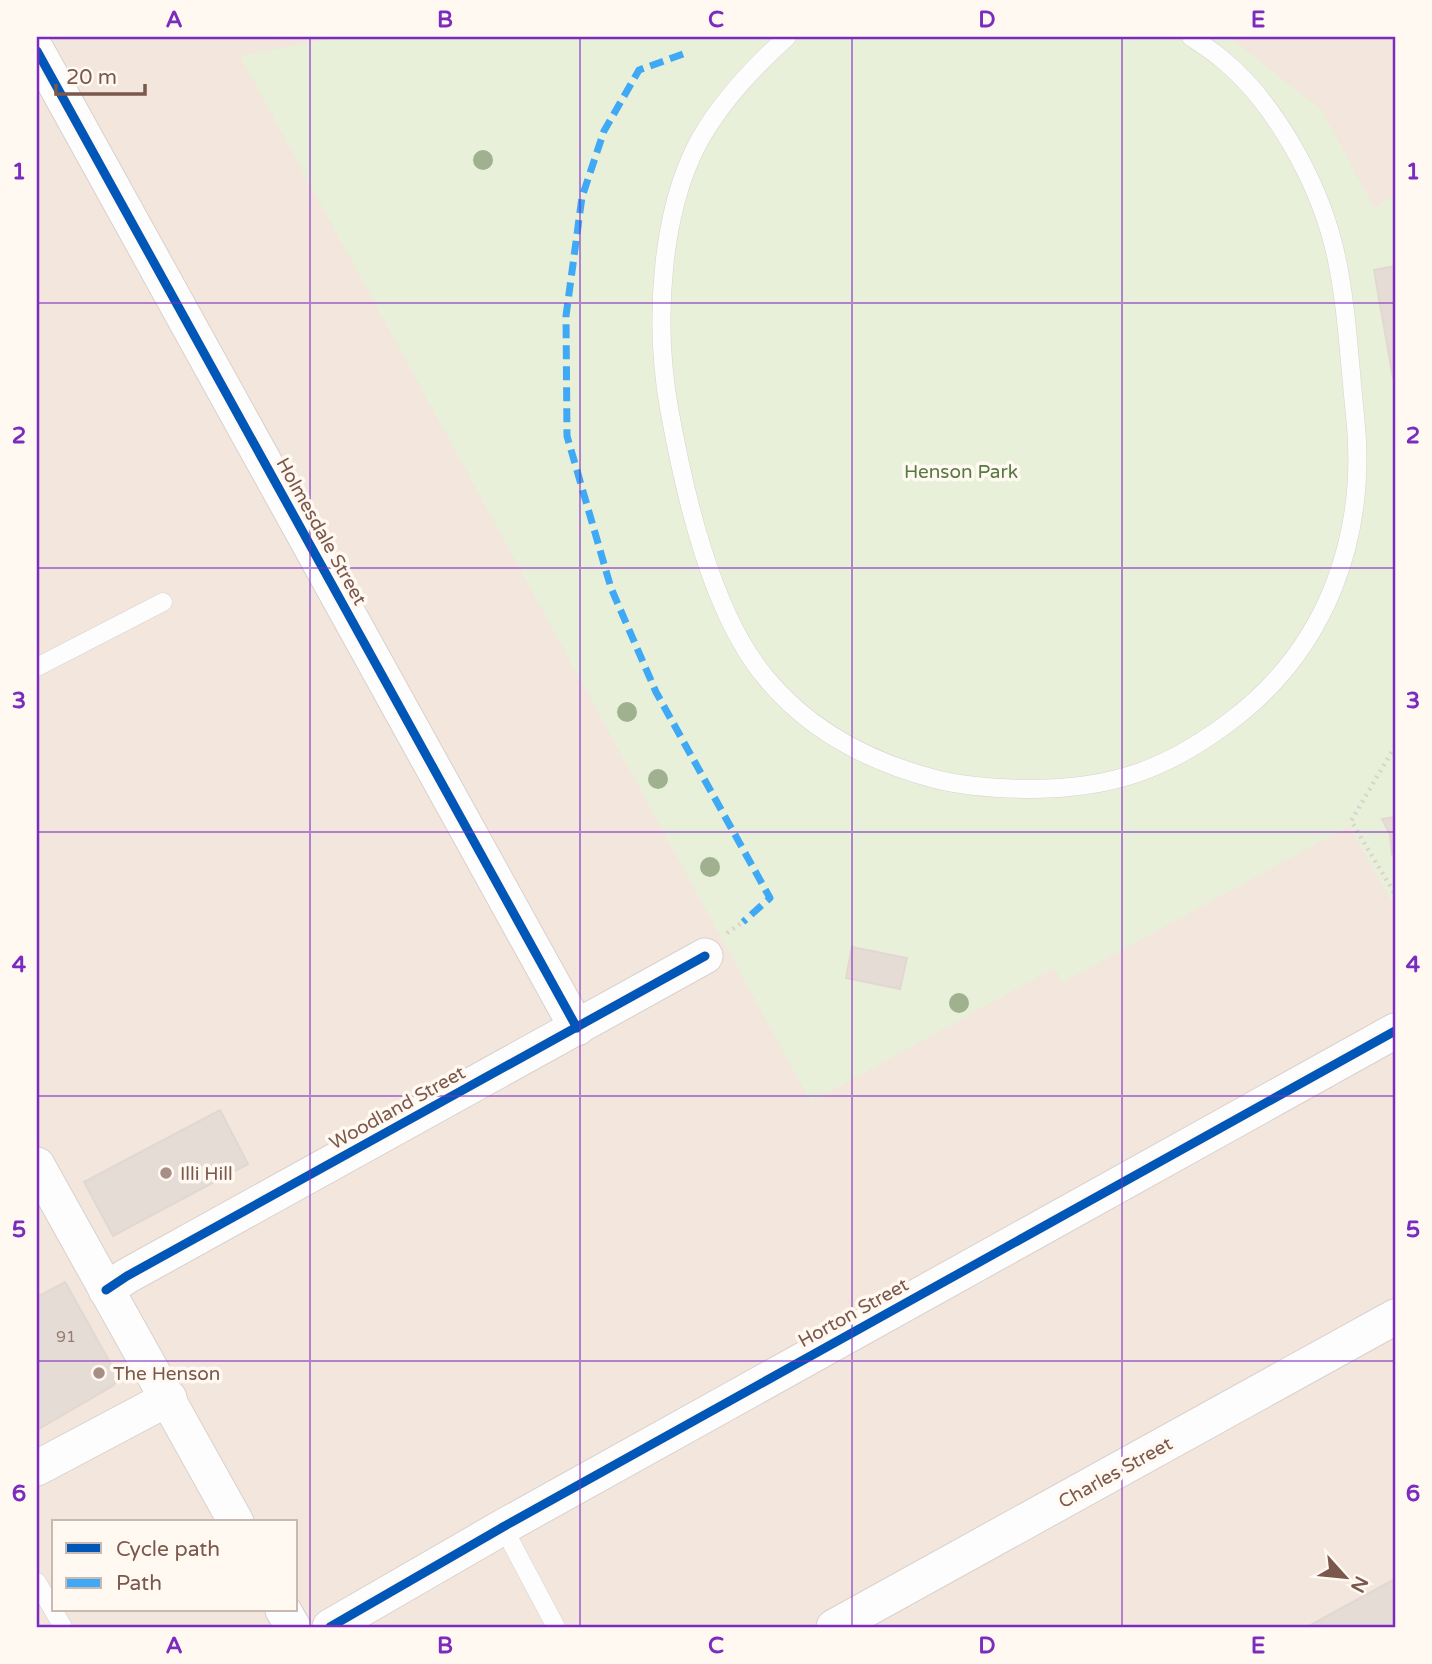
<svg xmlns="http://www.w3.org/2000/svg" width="1432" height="1664" viewBox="0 0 1432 1664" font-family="'Varela Round',sans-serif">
  <rect width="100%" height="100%" fill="#f9f4ef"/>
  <path fill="#f2e6dd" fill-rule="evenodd" d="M37,37h1358v1590h-1358zM54,1522h242v88h-242z"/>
  <polygon fill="#e8f0da" points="341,37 1229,37 1322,111 1374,208 1395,195 1395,907 1349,826 1063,982 1054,968 811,1102 240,56"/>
  <g fill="#e6dcd6" stroke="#e2d7d1" stroke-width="2">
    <polygon points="1395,266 1395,378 1393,378 1374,270"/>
    <polygon points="1395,817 1395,852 1392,854 1390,834 1382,819"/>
    <polygon points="852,947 907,958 900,989 846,978"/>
    <polygon points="220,1110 248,1164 113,1236 84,1182"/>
    <polygon points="65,1282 117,1375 114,1385 37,1430 37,1297"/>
    <polygon points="1395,1579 1395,1627 1307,1627"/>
  </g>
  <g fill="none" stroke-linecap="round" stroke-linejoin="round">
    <defs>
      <g id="lane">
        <path d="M787,37c-30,27 -57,55 -79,89 -49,75 -54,197 -39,282 15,83 42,205 97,270 43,52 104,84 169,101 32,8 65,10 99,10 78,-1 131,-19 194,-66 99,-73 140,-187 127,-308 -6,-55 -8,-114 -21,-168 -16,-65 -59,-144 -111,-187 -10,-9 -22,-16 -32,-23"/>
        <polyline points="37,667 163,602"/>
        <polyline points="503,1527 556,1627"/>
        <polyline points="37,1582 63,1627"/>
      </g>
      <g id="street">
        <polyline points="37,51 577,1028"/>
        <polyline points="37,1165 236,1522"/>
        <polyline points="106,1290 127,1276 705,956"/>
        <polyline points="37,1468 169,1398"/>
        <polyline points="283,1610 293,1627"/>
        <polyline points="330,1627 503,1527 1395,1031"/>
        <polyline points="834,1627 1395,1317"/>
      </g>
    </defs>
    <use href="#lane" stroke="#d9d1cd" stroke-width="19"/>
    <use href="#street" stroke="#d9d1cd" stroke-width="37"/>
    <g stroke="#dbd2cf" stroke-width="4.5" stroke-dasharray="2 5" stroke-linecap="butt">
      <polyline points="1395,746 1351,821 1395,894"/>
      <polyline points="727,933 743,922"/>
    </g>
    <use href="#lane" stroke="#fefdfd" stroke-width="18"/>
    <use href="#street" stroke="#fefdfd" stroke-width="35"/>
    <polyline stroke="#3fa9f5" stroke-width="7" stroke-dasharray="14 7" stroke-linecap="butt" points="683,54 639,70 604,131 582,197 566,316 567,436 611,588 656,692 770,898 743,922"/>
    <defs>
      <g id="cycleway">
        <polyline points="37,51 577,1028"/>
        <polyline points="106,1290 127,1276 705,956"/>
        <polyline points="330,1627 503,1527 1395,1031"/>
      </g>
    </defs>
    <use href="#cycleway" stroke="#fff9f2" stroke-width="13"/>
    <use href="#cycleway" stroke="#0057b8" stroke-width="9"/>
  </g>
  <g fill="#a0b18f">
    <circle cx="483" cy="160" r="10"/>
    <circle cx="627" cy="712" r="10"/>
    <circle cx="658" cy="779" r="10"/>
    <circle cx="710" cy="867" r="10"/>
    <circle cx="959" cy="1003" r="10"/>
  </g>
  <path fill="none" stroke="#7b2cbf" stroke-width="2" stroke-opacity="0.55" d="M310,37v1590M580,37v1590M852,37v1590M1122,37v1590M37,303h1358M37,568h1358M37,832h1358M37,1096h1358M37,1361h1358"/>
  <g fill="#a68f85" stroke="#fff9f2" stroke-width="2.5">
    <circle cx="166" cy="1173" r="7"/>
    <circle cx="99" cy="1373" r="7"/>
  </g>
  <g text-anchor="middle" stroke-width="7" stroke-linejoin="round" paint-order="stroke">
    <g font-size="16" fill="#977b71">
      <text x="66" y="1342">91</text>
    </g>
    <g font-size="19" fill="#577a41" stroke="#fff9f2">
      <text x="961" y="478">Henson Park</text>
    </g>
    <g font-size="19" fill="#7a584c" stroke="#fff9f2">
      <text transform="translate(322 531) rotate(61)" y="7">Holmesdale Street</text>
      <text transform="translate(397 1107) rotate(-29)" y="7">Woodland Street</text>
      <text transform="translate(853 1312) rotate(-29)" y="7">Horton Street</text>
      <text transform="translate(1115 1472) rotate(-29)" y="7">Charles Street</text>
    </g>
    <g font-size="19" fill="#7a584c" stroke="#fff9f2" text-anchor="start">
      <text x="180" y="1180">Illi Hill</text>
      <text x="113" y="1380">The Henson</text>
    </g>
  </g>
  <rect width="1432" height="1664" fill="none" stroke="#fff9f2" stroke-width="77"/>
  <rect x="52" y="1520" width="245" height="91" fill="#fff9f2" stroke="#cab9b0" stroke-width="2"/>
  <rect x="66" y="1543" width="35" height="10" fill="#0057b8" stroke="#cab9b0" stroke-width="2"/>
  <text x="116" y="1556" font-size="21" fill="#7a584c">Cycle path</text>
  <rect x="66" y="1578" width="35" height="10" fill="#3fa9f5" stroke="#cab9b0" stroke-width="2"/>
  <text x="116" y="1590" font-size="21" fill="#7a584c">Path</text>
  <g transform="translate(1345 1577) rotate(117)" stroke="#fff9f2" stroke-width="5" paint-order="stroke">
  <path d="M0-5L12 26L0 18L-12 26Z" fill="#7a584c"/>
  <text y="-10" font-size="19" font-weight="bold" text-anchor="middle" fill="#7a584c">N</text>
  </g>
  <path d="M56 84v10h89v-10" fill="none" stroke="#7a584c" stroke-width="3.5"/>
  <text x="66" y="84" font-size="21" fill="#7a584c" stroke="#fff9f2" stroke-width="5" paint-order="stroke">20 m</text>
  <rect x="38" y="38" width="1356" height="1588" fill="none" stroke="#7b2cbf" stroke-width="2.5"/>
  <g font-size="23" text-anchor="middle" font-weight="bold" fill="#7b2cbf">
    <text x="174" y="27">A</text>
    <text x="445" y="27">B</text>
    <text x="716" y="27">C</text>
    <text x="987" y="27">D</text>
    <text x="1258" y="27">E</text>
    <text x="19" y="179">1</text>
    <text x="1413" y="179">1</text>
    <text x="19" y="443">2</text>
    <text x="1413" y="443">2</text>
    <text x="19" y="708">3</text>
    <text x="1413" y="708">3</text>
    <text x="19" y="972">4</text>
    <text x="1413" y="972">4</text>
    <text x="19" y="1237">5</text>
    <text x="1413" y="1237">5</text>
    <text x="19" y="1501">6</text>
    <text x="1413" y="1501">6</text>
    <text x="174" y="1653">A</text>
    <text x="445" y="1653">B</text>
    <text x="716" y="1653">C</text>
    <text x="987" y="1653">D</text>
    <text x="1258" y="1653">E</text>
  </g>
</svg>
